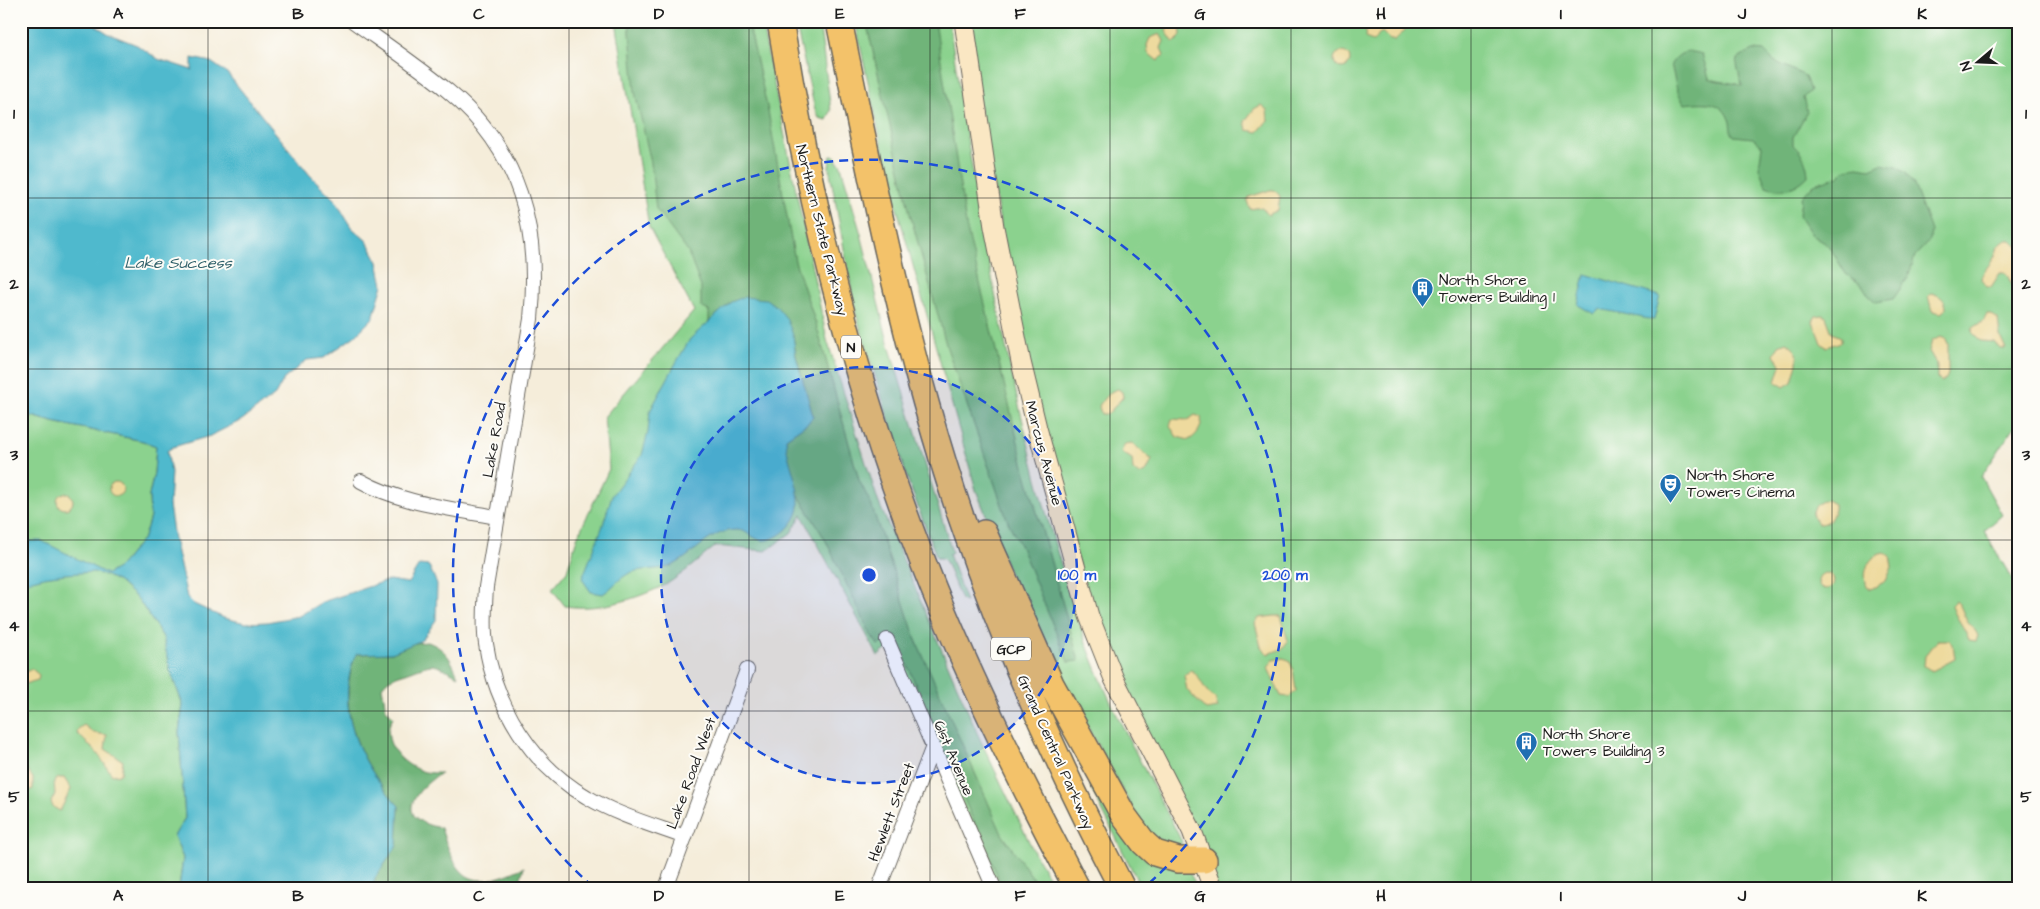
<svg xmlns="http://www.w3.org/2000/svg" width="2040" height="909" viewBox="0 0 2040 909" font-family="'Architects Daughter',sans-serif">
  <rect width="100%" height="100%" fill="#fdfcf7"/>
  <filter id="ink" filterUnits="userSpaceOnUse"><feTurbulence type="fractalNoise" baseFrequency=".02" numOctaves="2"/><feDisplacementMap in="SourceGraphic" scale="10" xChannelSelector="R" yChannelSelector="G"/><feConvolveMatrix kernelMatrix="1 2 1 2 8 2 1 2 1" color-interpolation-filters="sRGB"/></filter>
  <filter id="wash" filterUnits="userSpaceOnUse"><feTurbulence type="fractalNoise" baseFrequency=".0096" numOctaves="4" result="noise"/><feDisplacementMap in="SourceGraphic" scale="20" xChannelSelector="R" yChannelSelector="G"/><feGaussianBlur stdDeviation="1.12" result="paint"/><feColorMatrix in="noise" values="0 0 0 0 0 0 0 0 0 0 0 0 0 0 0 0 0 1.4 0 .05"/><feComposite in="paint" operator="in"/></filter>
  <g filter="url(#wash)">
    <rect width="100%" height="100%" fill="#f5edda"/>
    <g fill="#8bd28e" stroke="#547755">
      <path d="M616,21h145l66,319 51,161 100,234 57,119 20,34h-56l-107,-243 -14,11 -76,-141 -11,18 -25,18 -50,-5c-17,13 -34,30 -53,40 -30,14 -65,25 -98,20l-13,-17 15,-18 10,-33 32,-69 -5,-52 90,-106 -45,-84z"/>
      <polygon points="795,21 819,21 831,111 827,120 819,118 815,110"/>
      <path d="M855,21h94c30,203 67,412 132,607 25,75 66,144 101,214l-4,10 -27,-10 -124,-225 -51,-127 -87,-310z"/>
      <polygon points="964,21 2019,21 2019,420 1981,477 2002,515 1984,531 2019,591 2019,888 1213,888 1114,679 1037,428"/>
      <polygon points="831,156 835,156 838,163 840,163 861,234 888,342 952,552 949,554 966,602 961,600 946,562 942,558 937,558 906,475 856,314 829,167"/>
      <polygon points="21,413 53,422 143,441 156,446 154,473 149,496 150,517 144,537 119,567 119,582 138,599 163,637 170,670 183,705 179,732 185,818 174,836 183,858 179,888 21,888"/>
      <polygon points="1096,782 1189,872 1198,888 1141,888 1090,786"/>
    </g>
    <g fill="#70b479" stroke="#46684a">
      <polygon points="629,21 748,21 768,111 795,261 816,324 859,480 871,504 916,640 1002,834 1040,888 1003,888 946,758 896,637 889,635 883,643 878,645 871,635 826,541 796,491 786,450 786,438 808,423 813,416 796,356 793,335 731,302 709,322 709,311 701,307 701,287 688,252 656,209 651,163 635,92"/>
      <polygon points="866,21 935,21 966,225 1023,463 1079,661 1068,662 1021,547 1008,522 947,348 910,214"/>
      <path d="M1753,50l11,1 10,10 31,15 5,15 -7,7 4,14 -14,25v8c10,9 14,17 15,31 -12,12 -25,17 -42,10l-7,-18 3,-22 -9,-8 -19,-2c-4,-5 -3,-8 -4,-14 -7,-23 -27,-20 -46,-18l-7,-14 -6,-26c9,-13 17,-14 31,-10l7,24c10,5 22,3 33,8l-5,-21 1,-6z"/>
      <polygon points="1881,164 1897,167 1906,173 1914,185 1931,231 1930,240 1915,256 1908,278 1893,299 1876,302 1869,296 1862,285 1846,274 1828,245 1812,235 1799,215 1801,198 1814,184 1839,176 1846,169 1858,167 1870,169"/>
      <path d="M428,642c18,7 23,17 30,34 -28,-15 -24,-13 -52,-3 -10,3 -18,5 -24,14l4,22 7,8c-15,23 9,49 32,55 5,1 11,1 16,1 -27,18 -49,46 0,55 17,52 29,65 83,39l-6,21h-145l2,-10 22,-32 2,-40c-38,-41 -65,-95 -43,-152l36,-1 21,-10z"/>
    </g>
    <g fill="#eeda9e" stroke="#857b5d">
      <polygon points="1169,21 1180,21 1181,36 1174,43 1166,31"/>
      <path d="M1389,21c7,1 13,1 16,9l-10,10h-5l-8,-8 -9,9 -8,-3 1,-8 12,-7z"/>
      <polygon points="1160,34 1164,41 1161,48 1164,55 1158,61 1148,53 1147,45 1150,38"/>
      <circle cx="1342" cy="60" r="8"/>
      <polygon points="1261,105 1267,110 1268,120 1258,132 1247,130 1245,121 1254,109"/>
      <polygon points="1270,190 1274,190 1280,196 1278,210 1268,215 1262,207 1250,209 1247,201 1249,197"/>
      <path d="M2006,240h5l8,8v42l-7,-5 -6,-12h-6l-9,14h-4l-6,-7c1,-12 14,-16 17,-34z"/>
      <path d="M1932,293c9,3 14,7 14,16l-5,4 -9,-2 -4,-15z"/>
      <polygon points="1987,314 1991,314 1998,319 2000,336 2006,349 2000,349 1994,342 1981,341 1972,332 1973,327 1983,322"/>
      <polygon points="1823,315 1826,317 1832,333 1841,337 1841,342 1826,347 1821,343 1813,321 1816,316"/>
      <polygon points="1940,337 1946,339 1948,344 1948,374 1946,379 1942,382 1937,378 1937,365 1929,351 1932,341"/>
      <path d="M1786,342c19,10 9,25 6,40l-8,5 -8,-5 5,-16 -7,-12 5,-9z"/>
      <path d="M1118,389l4,3 1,5 -15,17h-7l-2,-8c5,-8 10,-15 19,-17z"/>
      <path d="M1195,415l6,2c2,10 -4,18 -12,23l-12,-3 -7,-11 2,-7 16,1z"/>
      <polygon points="1132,443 1152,460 1147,471 1139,475 1133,470 1132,459 1121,452 1125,444"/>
      <circle cx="116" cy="489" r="7"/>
      <circle cx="65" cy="501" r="8"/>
      <path d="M1827,500l7,4c1,11 -4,21 -16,20l-6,-10c3,-9 6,-12 15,-14z"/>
      <path d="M1885,553l5,3 2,11 -6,14 -15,8 -4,-3c-5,-14 1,-31 18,-33z"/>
      <circle cx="1826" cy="581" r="8"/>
      <path d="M1956,601c6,5 6,11 10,18 3,7 9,9 12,17l-2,5 -7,-1c-4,-13 -14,-22 -17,-35z"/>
      <polygon points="1274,616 1281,616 1288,641 1282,649 1268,654 1261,647 1255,623 1259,618"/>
      <polygon points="1938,640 1949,640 1953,644 1955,659 1932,671 1924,666 1925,656"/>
      <polygon points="1283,658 1289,660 1293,669 1296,691 1289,697 1281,696 1268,668 1273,660"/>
      <polygon points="32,669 39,675 38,680 21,685 21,674"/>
      <path d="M1191,670c11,7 12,22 24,28l3,10 -12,2 -19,-20 -3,-15z"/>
      <polygon points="84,725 94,733 107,735 105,749 123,761 121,774 112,775 98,754 77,733 79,728"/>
      <polygon points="21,763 33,778 33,789 28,791 21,787"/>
      <polygon points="59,778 64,778 71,789 60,811 53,807 51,802 55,794 54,781"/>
    </g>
    <g fill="#50b9cd" stroke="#366a74">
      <path d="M21,21h68l20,13 28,11 21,14 34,11v-12l19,4 16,11 82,101 27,27 15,26 16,14 11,21 5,23 -10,33 -18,18 -31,22 -17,2 -23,19 -9,16 -33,25 -32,16 -37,11 -6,4 4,21 -2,33 5,34 13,58 7,7 30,14 22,5 21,-1 32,-6 23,-14 67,-22 19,3 11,-18 10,1 8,18 -1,36 -14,20 -30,13 -36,1c-23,56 5,111 43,152l-2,40 -22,32 -2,10h-194l4,-30 -9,-22 11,-18 -6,-86 4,-27 -13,-35 -7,-33 -25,-38 -19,-17 -12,-6 -13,-4 -29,2 -21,3 -23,6v-42h21l65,33 12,-7 25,-30 6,-20 -1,-21 5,-23 2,-27 -13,-5 -90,-19 -32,-9z"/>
      <polygon points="1585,274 1660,296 1654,320 1599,309 1594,314 1578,305"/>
      <path d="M744,297l22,2 11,8 10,12 6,16 3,21 17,60 -5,7 -22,15c0,23 14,45 13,68 -1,15 -17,31 -32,34 -12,3 -19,-11 -31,-10 -24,0 -40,22 -59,33 -12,8 -27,5 -41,8 -14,3 -21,15 -33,23l-12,-2 -9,-13 20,-51 10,-33 30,-40 6,-23 2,-21 27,-50 13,-22 41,-37z"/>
    </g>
  </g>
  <g filter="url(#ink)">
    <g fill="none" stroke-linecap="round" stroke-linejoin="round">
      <defs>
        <g id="street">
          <path d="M353,21c32,23 65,45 95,70 73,60 92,138 83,228l-45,268c-1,19 -3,38 0,57 9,62 46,122 101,153 30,18 65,28 98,40"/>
          <path d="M361,481c41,23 90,27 135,36"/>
          <polyline points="887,640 994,888"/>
          <polyline points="666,888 747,670"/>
          <polyline points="879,888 932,749"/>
        </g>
        <polyline id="secondary" points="964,21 994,227 1021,362 1037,428 1089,616 1114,679 1192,831 1213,888"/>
        <g id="highway">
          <path d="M780,21c29,180 73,358 138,528 44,116 101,229 159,339"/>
          <path d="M839,21c34,167 67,334 122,496 43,128 98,251 161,371"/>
          <polyline points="984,533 1051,684 1124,816 1144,843 1155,853 1178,860 1204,860"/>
        </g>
      </defs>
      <use href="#street" stroke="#68655e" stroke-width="16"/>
      <use href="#secondary" stroke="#68655e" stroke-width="21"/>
      <use href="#highway" stroke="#68655e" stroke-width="28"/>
      <use href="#street" stroke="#fff" stroke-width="14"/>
      <use href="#secondary" stroke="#fae7c3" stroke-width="19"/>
      <use href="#highway" stroke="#f3c26a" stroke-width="25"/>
    </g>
  </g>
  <path fill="none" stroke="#1c1c1c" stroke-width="1" stroke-opacity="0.55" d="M208,21v867M388,21v867M569,21v867M749,21v867M930,21v867M1110,21v867M1291,21v867M1471,21v867M1652,21v867M1832,21v867M21,198h1998M21,369h1998M21,540h1998M21,711h1998"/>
  <circle cx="869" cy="575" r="208" fill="#1d4ed8" fill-opacity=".12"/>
  <g fill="none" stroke="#1d4ed8" stroke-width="2.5" stroke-dasharray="9 6">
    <circle cx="869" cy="575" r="208"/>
    <path d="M593 887A416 416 0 1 1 1145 887"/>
  </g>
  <defs>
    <symbol id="building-pin" viewBox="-11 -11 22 30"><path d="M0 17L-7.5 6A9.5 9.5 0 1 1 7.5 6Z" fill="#1f6fb2" stroke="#fdfcf7"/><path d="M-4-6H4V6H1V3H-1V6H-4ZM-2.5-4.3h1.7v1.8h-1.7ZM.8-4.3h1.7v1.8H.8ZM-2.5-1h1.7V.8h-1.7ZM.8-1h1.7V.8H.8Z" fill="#fff"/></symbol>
    <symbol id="theatre-pin" viewBox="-11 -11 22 30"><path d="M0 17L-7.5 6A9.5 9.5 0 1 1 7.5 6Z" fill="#1f6fb2" stroke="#fdfcf7"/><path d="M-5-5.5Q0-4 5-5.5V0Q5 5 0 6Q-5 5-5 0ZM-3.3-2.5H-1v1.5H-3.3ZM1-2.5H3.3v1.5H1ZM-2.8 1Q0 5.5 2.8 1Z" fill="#fff"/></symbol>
  </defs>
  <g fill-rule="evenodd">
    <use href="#building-pin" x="1410" y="276" width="25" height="34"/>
    <use href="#theatre-pin" x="1658" y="472" width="25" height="34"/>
    <use href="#building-pin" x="1514" y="730" width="25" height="34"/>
  </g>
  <g text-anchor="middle" stroke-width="4" stroke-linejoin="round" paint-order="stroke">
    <g fill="#fdfcf7" stroke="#605f5e" stroke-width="1">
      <rect x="841" y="335.5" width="20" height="23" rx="4"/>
      <rect x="991" y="637.5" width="40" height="23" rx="4"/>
    </g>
    <g font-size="14" font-weight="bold" fill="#1c1c1c">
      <text x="851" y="352">N</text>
      <text x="1011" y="654">GCP</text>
    </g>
    <g font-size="15" fill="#1c1c1c" stroke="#fdfcf7">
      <text transform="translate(822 230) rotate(76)" y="5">Northern State Parkway</text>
      <text transform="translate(494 440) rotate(-80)" y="5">Lake Road</text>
      <text transform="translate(1044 453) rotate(75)" y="5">Marcus Avenue</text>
      <text transform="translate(1056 752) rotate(66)" y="5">Grand Central Parkway</text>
      <text transform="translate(954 758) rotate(67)" y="5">61st Avenue</text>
      <text transform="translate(691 773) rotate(-70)" y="5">Lake Road West</text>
      <text transform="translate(891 812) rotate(-69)" y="5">Hewlett Street</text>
    </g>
    <g font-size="15" fill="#1c1c1c" stroke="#fdfcf7" text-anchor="start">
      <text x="1439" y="285">North Shore<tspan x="1439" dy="17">Towers Building 1</tspan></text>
      <text x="1687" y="480">North Shore<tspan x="1687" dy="17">Towers Cinema</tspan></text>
      <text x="1543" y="739">North Shore<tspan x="1543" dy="17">Towers Building 3</tspan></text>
    </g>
    <g font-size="16" font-style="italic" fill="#33636c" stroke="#fdfcf7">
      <text x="178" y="268">Lake Success</text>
    </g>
  </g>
  <circle cx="869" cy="575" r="8" fill="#1d4ed8" stroke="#fdfcf7" stroke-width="2.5"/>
  <g font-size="15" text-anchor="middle" font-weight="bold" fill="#1d4ed8" stroke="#fdfcf7" stroke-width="4" stroke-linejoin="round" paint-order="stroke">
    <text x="1077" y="580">100 m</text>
    <text x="1285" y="580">200 m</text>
  </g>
  <rect width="2040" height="909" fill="none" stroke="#fdfcf7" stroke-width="55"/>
  <g transform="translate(1978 62) rotate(251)" stroke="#fdfcf7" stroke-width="4" paint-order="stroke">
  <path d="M0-4L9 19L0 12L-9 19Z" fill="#1c1c1c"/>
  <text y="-8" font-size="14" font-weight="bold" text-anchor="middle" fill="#1c1c1c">N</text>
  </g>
  <rect x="28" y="28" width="1984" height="854" fill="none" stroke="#1c1c1c" stroke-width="2"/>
  <g font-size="16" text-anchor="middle" font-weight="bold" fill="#1c1c1c">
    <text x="118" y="19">A</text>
    <text x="298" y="19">B</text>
    <text x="479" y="19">C</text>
    <text x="659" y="19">D</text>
    <text x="840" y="19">E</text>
    <text x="1020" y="19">F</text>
    <text x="1200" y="19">G</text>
    <text x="1381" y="19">H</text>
    <text x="1561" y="19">I</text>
    <text x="1742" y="19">J</text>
    <text x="1922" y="19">K</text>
    <text x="14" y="119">1</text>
    <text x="2026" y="119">1</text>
    <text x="14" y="289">2</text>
    <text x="2026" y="289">2</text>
    <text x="14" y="460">3</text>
    <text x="2026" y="460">3</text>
    <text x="14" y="631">4</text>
    <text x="2026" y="631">4</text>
    <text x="14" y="802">5</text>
    <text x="2026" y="802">5</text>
    <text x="118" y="901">A</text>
    <text x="298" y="901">B</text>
    <text x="479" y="901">C</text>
    <text x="659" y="901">D</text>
    <text x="840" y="901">E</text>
    <text x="1020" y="901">F</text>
    <text x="1200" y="901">G</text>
    <text x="1381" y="901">H</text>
    <text x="1561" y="901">I</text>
    <text x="1742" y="901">J</text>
    <text x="1922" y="901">K</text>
  </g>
</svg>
